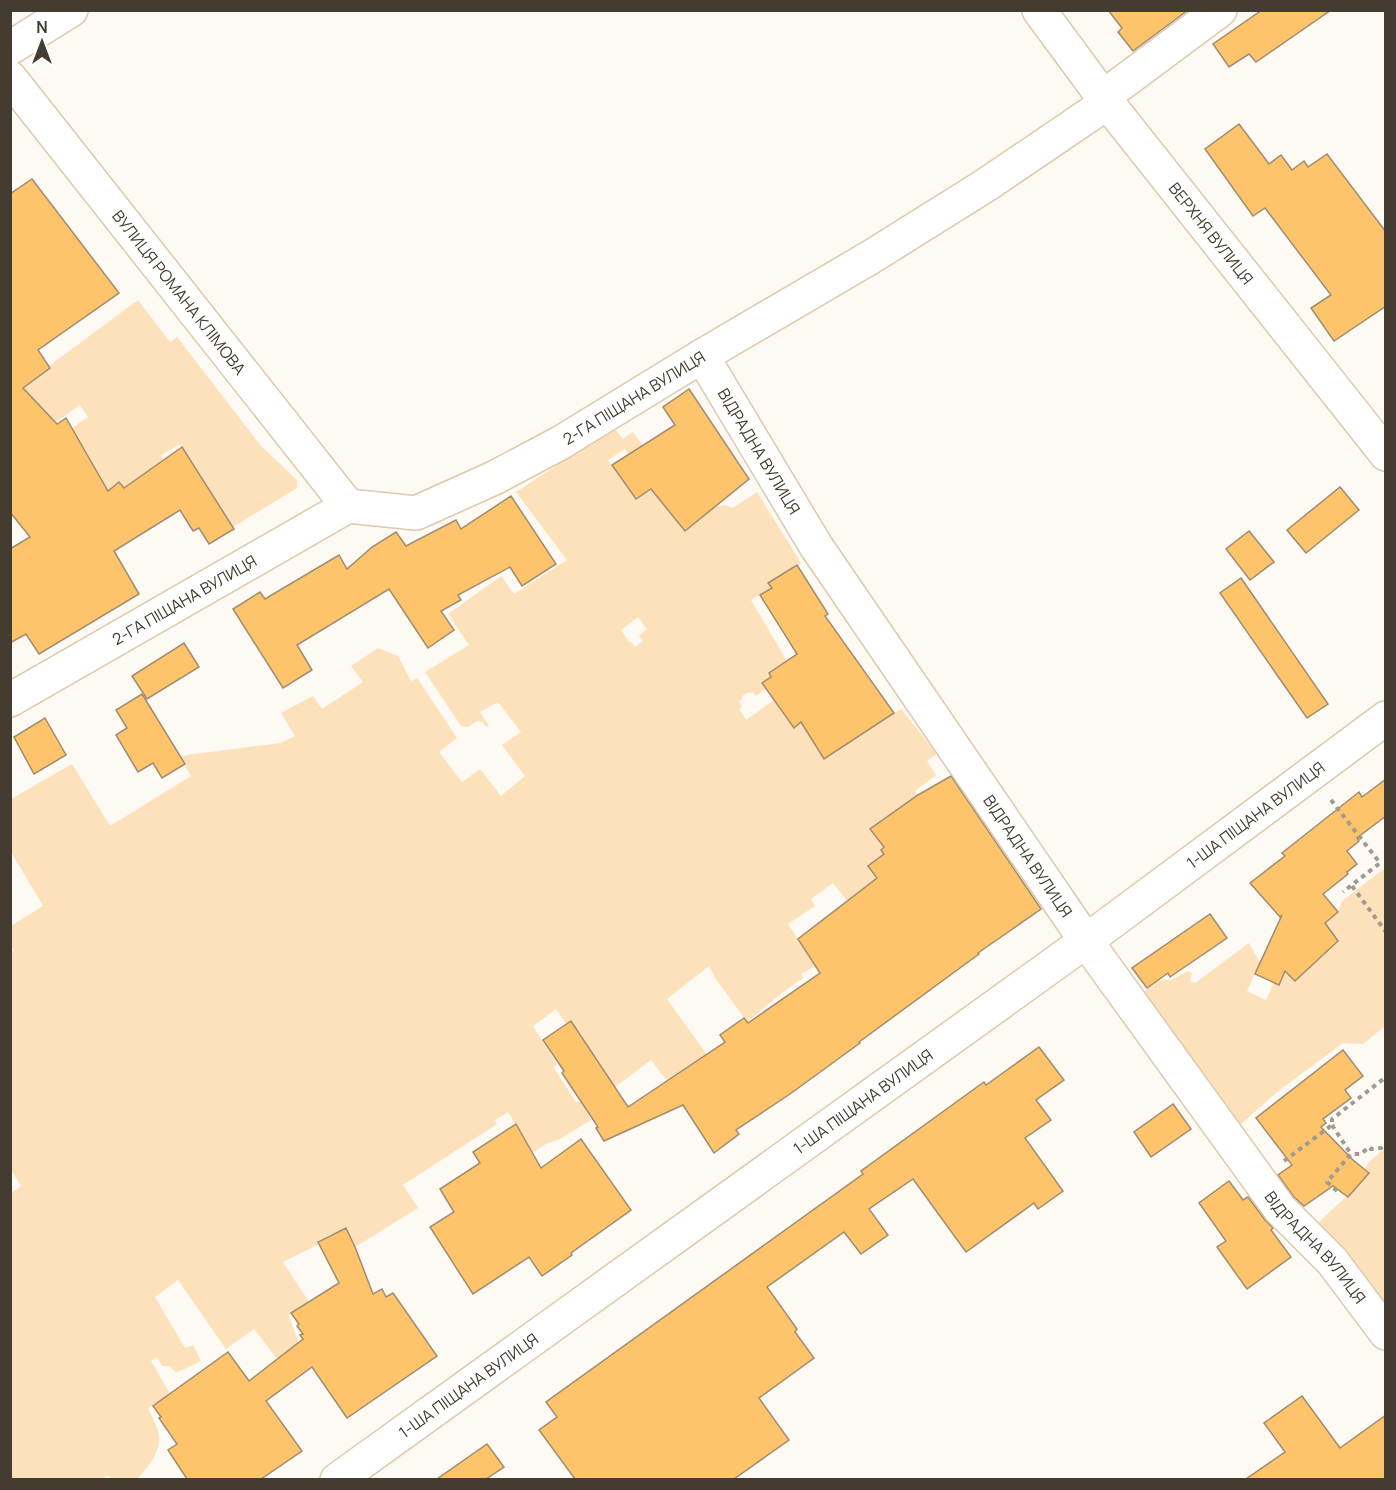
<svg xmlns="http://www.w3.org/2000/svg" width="1396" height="1490" viewBox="0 0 1396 1490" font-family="Manrope,sans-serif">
  <rect width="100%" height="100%" fill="#fdf9f3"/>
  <g fill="#fde1ba" fill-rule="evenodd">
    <polygon points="138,300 170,342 177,337 261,446 297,480 297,488 233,527 180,444 161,455 164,461 124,488 119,482 109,490 66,432 88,417 80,405 40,433 13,394 50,368 49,366"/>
    <path d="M614,428l9,11 10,-7 15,21 -14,9 -9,-13 -17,11 27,39 16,-10 60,18 14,-2 8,3 24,-16 44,71 -32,20 3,5 -21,12 36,61 -18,12 6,9 -19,14 -3,-4 -3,1 -1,-1 -7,4 1,2 -4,3 3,6 -3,2 7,11 28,-20 19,27 9,-6 4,5 -2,2 20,31 77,-50 36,45 -10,7 9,14 -21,16 3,4 -24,45 -13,9 3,5 -16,11 15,21 -35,16 -15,-19 -22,16 4,7 -27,18 27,41 -2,1 1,1 -13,7 2,4 -20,14 -36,30 -31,-43 -7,-13 -42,33 40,56 -40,26 -16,-21 -36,27 -44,-66 -5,3 -10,-15 -23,17 24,38 -3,4 22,34h5l10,18 -31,19 -14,5 -14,9 -24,-41 -13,8 2,4 -94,61 15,23 -63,39 -9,-18 -14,7 -1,-2 -13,7 1,3 -36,18 26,40 -20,13 11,33 -20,14 -26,-33 -28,20 -48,-69 -23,17 30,51 8,-3 8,16 -25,12 -6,-7h-8l-5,-9 -6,4 19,33 -22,14c4,9 10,19 11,28 2,17 -12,32 -22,43h-25l-4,-4 -7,5 -90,-1 -1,-285 11,-8 -11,-18v-215l4,-3 -3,-4v-20l32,-20 -32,-54v-53l61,-35 38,62 81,-50 -11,-20 100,-13 15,-7 -14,-23 32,-17 9,13 41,-27 -12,-16 27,-18 20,8 13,25 6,-3 40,60 -18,14 23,30 18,-13 21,27 24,-20 -23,-31 19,-13 -23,-30 -18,10 9,14 -2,1 -5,-5 -5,-1 -9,6 -7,-1 -36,-54 44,-27 -21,-31 53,-38 13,18 53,-34 -51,-68zM638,617l9,12 -8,7 4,5 -8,6 -4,-5h-2l-8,-12z"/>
    <polygon points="1385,868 1385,1026 1363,1044 1343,1043 1277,1092 1239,1126 1143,992 1158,981 1173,979 1188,971 1192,973 1190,981 1195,983 1249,943 1260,963 1247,991 1266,1000 1274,982 1280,984 1283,976 1278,974 1287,947 1338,912 1342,901"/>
    <polygon points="1385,1148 1385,1324 1309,1231 1347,1196 1348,1197 1368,1174 1365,1170 1368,1163"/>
  </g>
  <g fill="#fdc46b" stroke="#9f8c71" stroke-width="1.5">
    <polygon points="1108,10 1188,10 1133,51 1118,32 1122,28"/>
    <polygon points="1262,10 1331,10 1256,62 1249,54 1229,67 1213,44"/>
    <polygon points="1239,124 1269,164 1281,155 1292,170 1304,161 1308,167 1327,154 1386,232 1386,306 1334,341 1311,308 1331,295 1265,208 1253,216 1205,149"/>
    <polygon points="32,179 119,293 38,350 50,368 23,388 57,424 66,418 108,491 119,482 124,488 182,447 234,529 209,544 199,528 193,531 180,510 114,551 139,594 39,654 26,634 10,643 10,549 30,537 10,512 10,194"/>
    <polygon points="689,389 749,479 685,531 651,489 636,499 612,465 675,425 663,407"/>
    <polygon points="1340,487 1359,510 1306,553 1287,530"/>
    <polygon points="511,496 556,564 522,586 510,567 458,595 461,600 441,611 454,630 428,648 389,589 297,645 312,670 283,688 233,609 260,592 265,599 339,555 347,569 372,547 396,532 406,546 456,520 461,529"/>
    <polygon points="1249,531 1274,562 1250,580 1226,549"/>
    <polygon points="797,565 828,614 825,616 894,713 824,759 801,722 794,728 762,683 771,677 769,673 797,654 760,595 772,588 768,583"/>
    <polygon points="1241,578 1328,704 1307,718 1220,593"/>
    <polygon points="184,643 199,667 147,699 132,676"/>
    <polygon points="142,694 185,764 162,778 153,763 138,772 116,735 127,728 116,710"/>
    <polygon points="45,718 66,755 34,774 14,737"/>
    <polygon points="951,776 1041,909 978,953 979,954 859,1042 860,1043 790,1094 736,1130 739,1134 714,1153 683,1105 604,1141 596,1128 598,1127 562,1073 564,1071 543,1040 571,1021 628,1107 725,1042 720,1035 744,1018 748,1023 820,973 798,939 877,878 868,866 884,854 881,850 884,847 870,829 918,795"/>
    <polygon points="1386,779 1386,816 1357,838 1359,841 1347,851 1357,864 1347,872 1348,874 1323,894 1338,912 1325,923 1338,941 1295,981 1285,971 1279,985 1255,974 1282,915 1280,917 1250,883 1285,856 1282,853 1359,792 1362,797"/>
    <polygon points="1210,914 1227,938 1170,977 1168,973 1147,988 1132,968"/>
    <polygon points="1039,1047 1064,1080 1036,1100 1051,1120 1025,1138 1063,1191 1038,1209 1034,1203 966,1252 913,1179 869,1209 888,1235 861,1254 844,1232 767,1287 797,1329 795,1332 814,1358 759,1398 789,1440 734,1479 575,1479 539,1430 557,1417 546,1402 863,1174 861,1171 984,1082 986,1085"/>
    <polygon points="1343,1050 1363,1076 1345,1090 1351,1098 1323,1119 1326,1123 1321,1127 1353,1160 1369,1173 1348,1197 1333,1186 1304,1206 1294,1197 1278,1175 1292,1165 1256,1118"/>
    <polygon points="1173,1104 1191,1129 1151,1157 1134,1132"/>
    <polygon points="516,1124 541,1168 581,1139 631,1210 571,1253 572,1255 542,1276 529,1257 473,1294 430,1227 454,1212 440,1189 480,1163 473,1152"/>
    <polygon points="1229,1181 1243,1200 1248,1197 1265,1220 1273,1228 1271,1230 1291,1257 1247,1289 1217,1247 1226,1241 1199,1203"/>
    <polygon points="346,1228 355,1247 373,1294 382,1289 386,1297 393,1293 437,1356 347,1418 312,1367 266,1401 302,1451 261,1479 187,1479 168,1450 177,1444 159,1418 161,1417 153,1406 228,1352 249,1381 303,1339 300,1335 303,1334 297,1326 299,1324 291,1313 339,1283 318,1242"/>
    <polygon points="1302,1396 1340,1448 1386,1415 1386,1479 1246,1479 1285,1452 1264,1423"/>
    <polygon points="487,1444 504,1467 486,1479 437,1479"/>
  </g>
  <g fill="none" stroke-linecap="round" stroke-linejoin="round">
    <defs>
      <g id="street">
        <path id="s1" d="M1039,10l64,87 283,357"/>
        <polyline points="10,48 71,10"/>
        <path id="s2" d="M10,78l338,428"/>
        <path id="s3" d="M702,356l114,190 270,395 194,268 52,52 54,72"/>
        <path id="s4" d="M10,700l338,-194 68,7 78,-35 66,-35 142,-87 169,-99 115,-72 109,-74 8,-14 117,-87"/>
        <path id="s5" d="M337,1480l749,-539 300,-223"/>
      </g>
    </defs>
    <use href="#street" stroke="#ddc9ad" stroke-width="36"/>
    <g stroke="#a09a91" stroke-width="4" stroke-dasharray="4.5 4.5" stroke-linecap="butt">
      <polyline points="1331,800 1380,863 1343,892"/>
      <polyline points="1352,886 1386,932"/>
      <polyline points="1332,1125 1351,1154"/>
      <polyline points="1284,1161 1332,1125 1332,1119 1386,1077"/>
      <polyline points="1337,1191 1327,1182 1351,1154 1361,1154 1369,1147 1371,1149 1381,1148 1386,1144"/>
    </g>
    <use href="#street" stroke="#fff" stroke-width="33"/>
  </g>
  <g text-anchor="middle" stroke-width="4.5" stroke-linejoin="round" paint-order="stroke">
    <g font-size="16" fill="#443c30" stroke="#fff">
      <text dy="6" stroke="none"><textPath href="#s1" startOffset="282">ВЕРХНЯ ВУЛИЦЯ</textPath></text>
      <text dy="6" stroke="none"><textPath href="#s2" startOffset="273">ВУЛИЦЯ РОМАНА КЛІМОВА</textPath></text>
      <text dy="6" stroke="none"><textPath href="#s4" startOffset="705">2-ГА ПІЩАНА ВУЛИЦЯ</textPath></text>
      <text dy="6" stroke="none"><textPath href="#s3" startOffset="111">ВІДРАДНА ВУЛИЦЯ</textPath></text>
      <text dy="6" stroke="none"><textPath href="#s4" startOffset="201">2-ГА ПІЩАНА ВУЛИЦЯ</textPath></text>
      <text dy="6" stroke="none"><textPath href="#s5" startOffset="1134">1-ША ПІЩАНА ВУЛИЦЯ</textPath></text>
      <text dy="6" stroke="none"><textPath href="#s3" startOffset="597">ВІДРАДНА ВУЛИЦЯ</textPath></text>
      <text dy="6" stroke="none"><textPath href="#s5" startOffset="648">1-ША ПІЩАНА ВУЛИЦЯ</textPath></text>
      <text dy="6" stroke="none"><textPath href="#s3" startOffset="1083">ВІДРАДНА ВУЛИЦЯ</textPath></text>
      <text dy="6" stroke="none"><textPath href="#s5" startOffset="162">1-ША ПІЩАНА ВУЛИЦЯ</textPath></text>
    </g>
  </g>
  <rect width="1396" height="1490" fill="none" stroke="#443c30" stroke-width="24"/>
  <g transform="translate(42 42)" stroke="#ffffff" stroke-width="4.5" paint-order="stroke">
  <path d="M0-4.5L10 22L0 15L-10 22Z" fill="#443c30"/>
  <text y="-9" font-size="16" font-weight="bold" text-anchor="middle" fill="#443c30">N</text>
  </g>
</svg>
